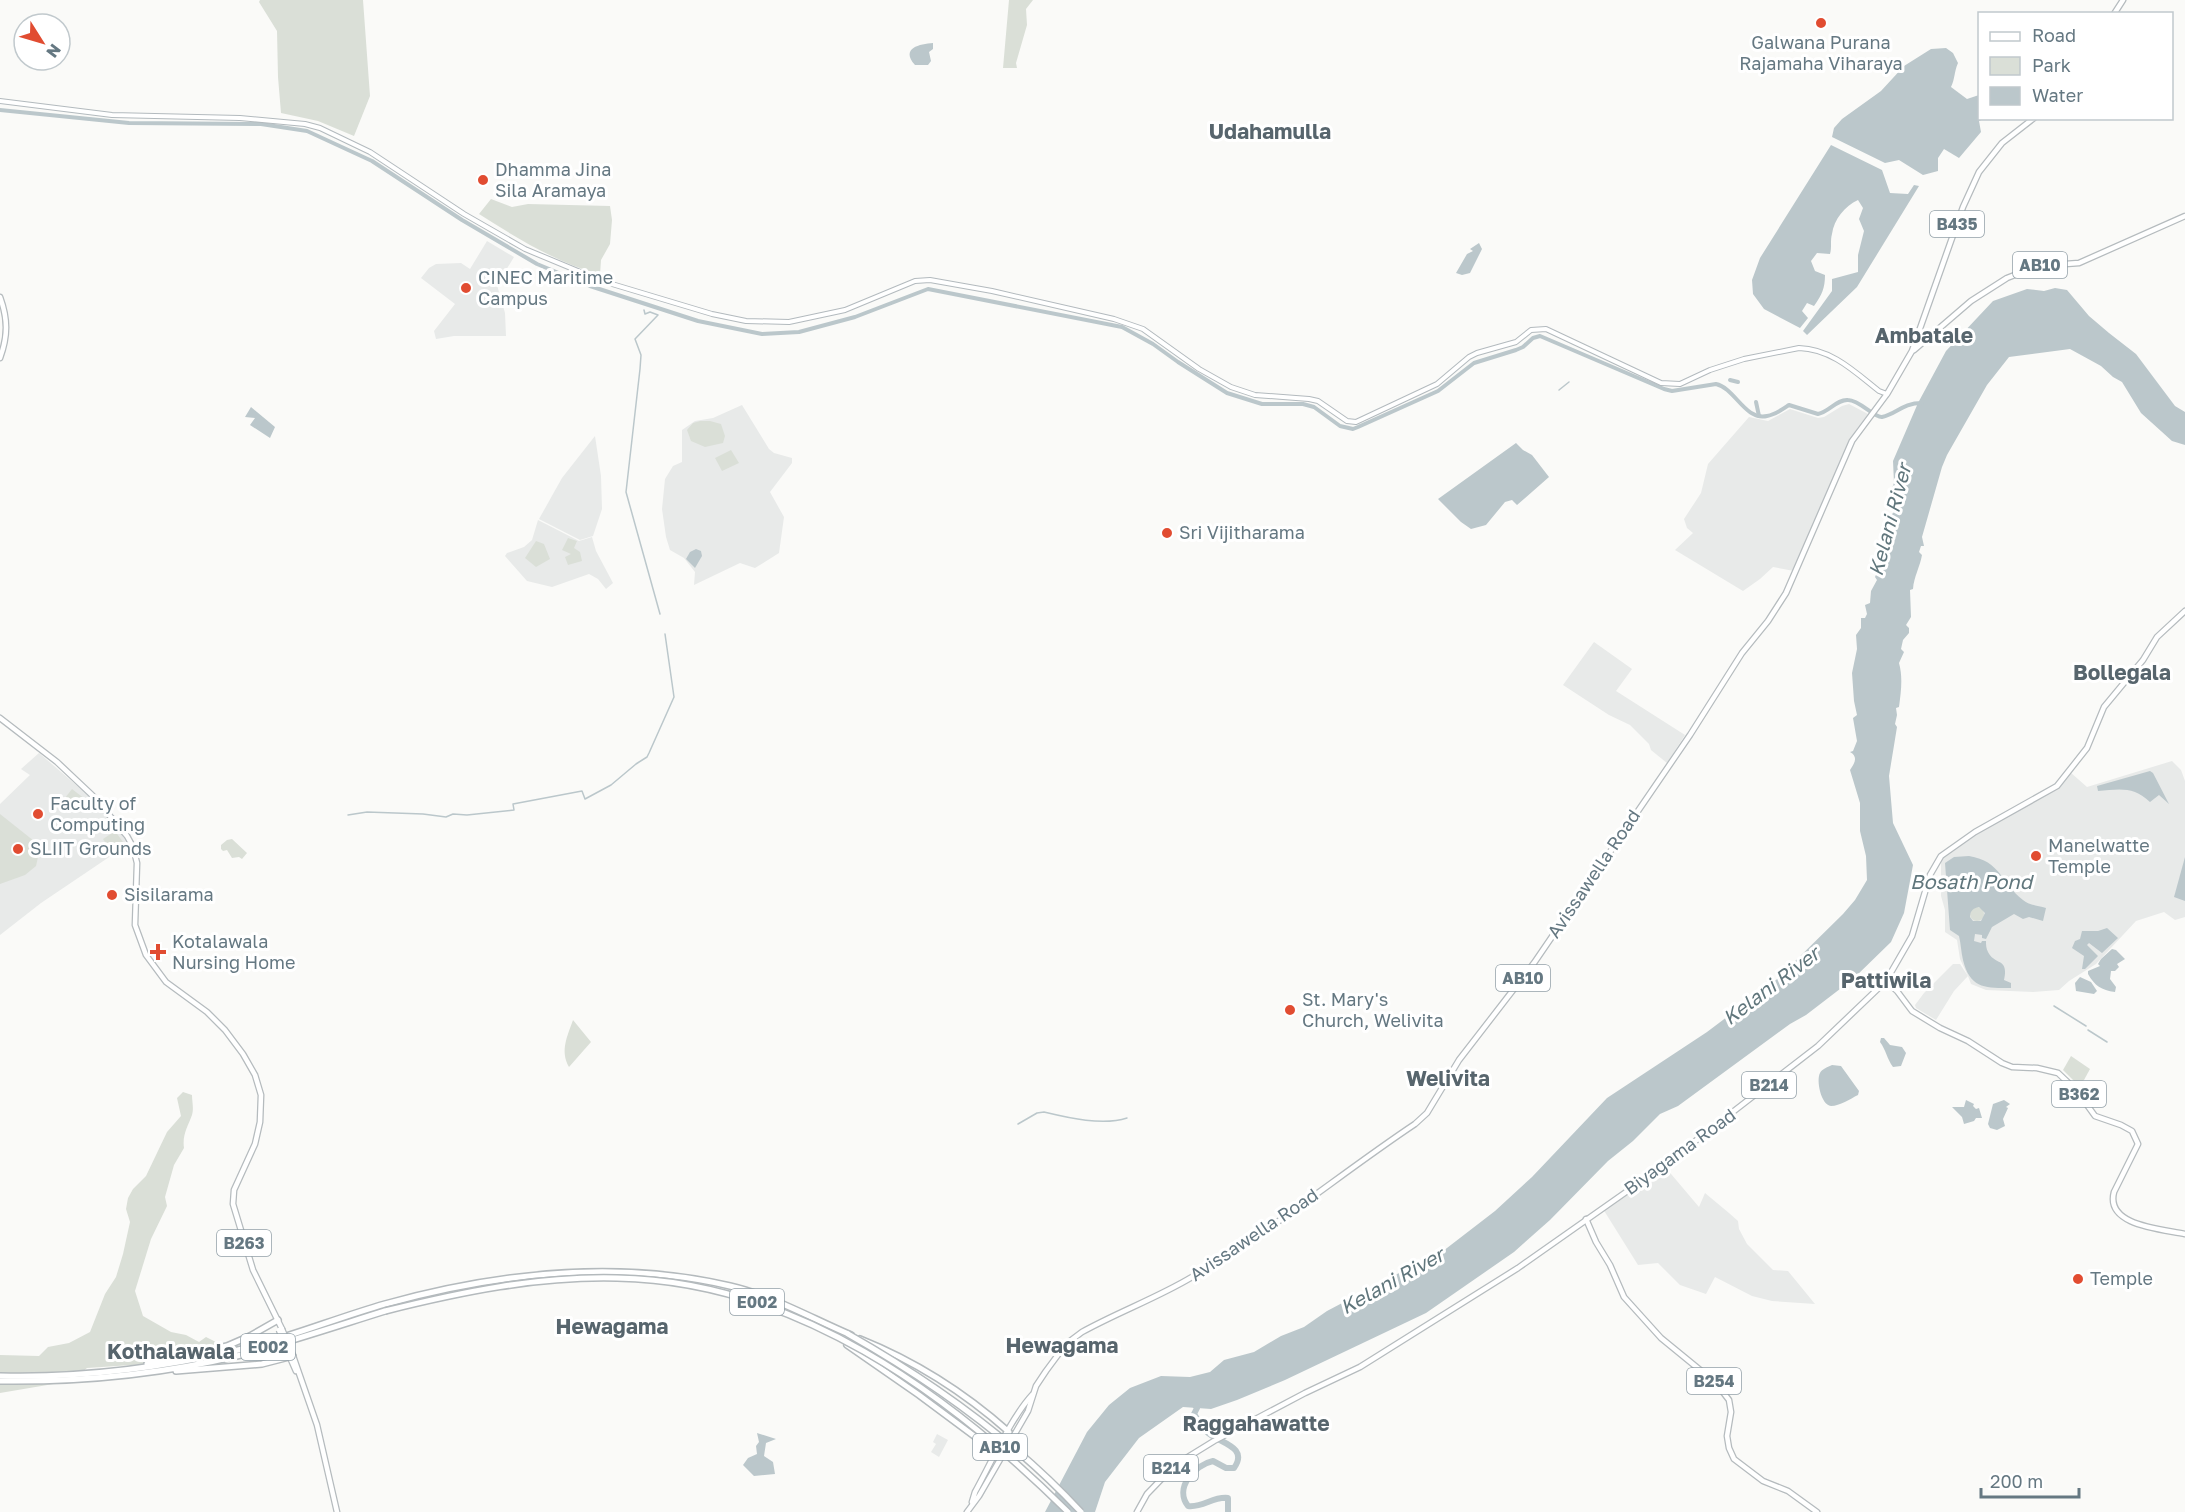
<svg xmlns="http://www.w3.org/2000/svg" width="2185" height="1512" viewBox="0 0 2185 1512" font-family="'Golos Text',sans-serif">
  <rect width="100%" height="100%" fill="#fafaf8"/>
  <g fill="#e8eae9">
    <polygon points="487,241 514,257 497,285 505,313 506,336 454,336 436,339 434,331 455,304 421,278 429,268 436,264 461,263 470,269"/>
    <polygon points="1849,404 1868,414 1856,430 1844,453 1794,571 1773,567 1760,579 1743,591 1675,550 1693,533 1687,528 1684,519 1701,493 1708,464 1749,417 1768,421 1790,409 1818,418 1824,417 1842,406"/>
    <polygon points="742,405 769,449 774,453 792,458 792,463 770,492 784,517 779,553 755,568 740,563 694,585 695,572 684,558 670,550 666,537 662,509 665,479 673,466 682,462 682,430 695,421 713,418"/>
    <polygon points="595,436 601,476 602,509 593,536 580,540 539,519 562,478"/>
    <polygon points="538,520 579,541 592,537 596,551 613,583 606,589 598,579 589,574 552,587 527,581 505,556 507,553 524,547 532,540"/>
    <polygon points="1594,642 1632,669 1616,691 1685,735 1667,763 1651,750 1649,744 1630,725 1609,715 1563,685"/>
    <polygon points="39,753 90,797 121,831 127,845 41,903 0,935 0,804 30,775 21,769"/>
    <polygon points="2172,761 2181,770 2185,781 2185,917 2175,920 2164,912 2136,921 2096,964 2069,981 2059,990 2033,992 1986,990 1971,984 1968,976 1954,991 1936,1020 1916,1008 1915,1005 1924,993 1953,964 1960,964 1968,976 1960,959 1957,940 1945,932 1945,910 1941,896 1941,859 1949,851 1975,833 2052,791 2070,772 2087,787"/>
    <polygon points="1666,1168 1699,1207 1705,1193 1729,1213 1738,1221 1739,1229 1747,1244 1773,1270 1788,1271 1815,1304 1772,1301 1752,1296 1715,1277 1706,1294 1680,1285 1658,1263 1638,1265 1603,1209"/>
    <polygon points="937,1434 948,1440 939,1457 931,1452 936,1444 933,1442"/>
  </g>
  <g fill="#dadfd7">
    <polygon points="260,0 363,0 370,96 354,136 318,121 281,113 278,77 277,31 259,2"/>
    <polygon points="1009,0 1033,0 1026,9 1027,25 1016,63 1017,68 1003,68"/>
    <path d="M491,199l21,8 16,-3 82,2 2,14 -2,24 -9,16 -1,15c-44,-13 -82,-36 -121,-61z"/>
    <polygon points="700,421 710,421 721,424 725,436 723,443 705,447 691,441 687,430 693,423"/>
    <polygon points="731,450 739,463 722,471 715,458"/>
    <polygon points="568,538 577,541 574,548 580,552 582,561 568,565 565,557 571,554 562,550"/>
    <polygon points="536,541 544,544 550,559 536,567 525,558"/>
    <polygon points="72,789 85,799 77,808 65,798"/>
    <polygon points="0,814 34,841 38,857 36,866 25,875 0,884"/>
    <polygon points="115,831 123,842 122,846 112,853 103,839"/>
    <polygon points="232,839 247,853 242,859 239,857 232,858 227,850 223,851 221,849 221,845 227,840"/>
    <circle cx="1977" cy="914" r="7"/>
    <path d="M573,1020l18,22 -22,25c-9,-16 -2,-30 4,-47z"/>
    <polygon points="2071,1056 2090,1069 2084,1080 2078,1085 2063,1070"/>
    <path d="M183,1092l9,3c0,6 2,14 0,20 -4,11 -10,20 -8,33l-10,17 -9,32 2,9 -16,33 -16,52 8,25 28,16 15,3 13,7 7,-5 10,5 5,6 -17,7 -28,7 -89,6 -16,13 -71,12v-38l39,1 9,-9 21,-4 21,-11 15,-38 11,-17 7,-23 7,-32 -4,-13 2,-11 5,-9 13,-13 21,-44 14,-16 -4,-18z"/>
  </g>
  <g fill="#bbc7cb" fill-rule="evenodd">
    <path d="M933,43v6l-4,3 2,9 -3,4h-13c-15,-17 5,-21 18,-22z"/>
    <path d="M1946,48l7,5 5,10c-4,9 -3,16 -7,24l16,12 12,-4 1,23 4,1 -5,2 2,11 -22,26 -15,-9 -6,9v13l-15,4 -24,-15 -14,3 -53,-26 2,-9 8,-9 39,-28 23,-25 27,-17z"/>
    <path d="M1831,145l51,25 8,23 18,1 6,-9 5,1 -62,101 -50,48 -4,-4 29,-40v-12l26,-7v-17l6,-24 -5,-12 4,-11 -5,-8c-13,6 -24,19 -26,34 -2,7 0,13 -2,20l-13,-1 -6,8 4,10 10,4c0,13 -3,20 -11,31l-7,-3 -5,8 6,7 -8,10 -36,-19 -11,-15 -1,-14 8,-22z"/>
    <polygon points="1479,243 1482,249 1470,273 1462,275 1456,273 1467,254 1473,251 1470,249"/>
    <path d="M2055,288l12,2 22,26 20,17 27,21 39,52 10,6v33l-13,-4 -31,-28 -19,-31 -9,-5 -12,-11 -31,-17 -61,8 -22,28 -40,70 -5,12 -20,70 2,9h-3l-2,6 3,3c-2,12 -8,21 -9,34l-3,1 1,27 -5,8 3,3v5l-6,7 -2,9 3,3 -5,11c4,14 2,29 0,44l-3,1 1,7 -2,9 2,3 -8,49 4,47 20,42 -9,48 -13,29 -38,37 -47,36 -16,9 -112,82 -18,8 -27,27 -25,20 -58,59 -36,32 -88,61 -141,67 -48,20 -26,9 -28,-2 -44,31 -34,44 -10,30h-50l42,-80 22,-27 21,-17 31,-12 29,1 20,-5 14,-12 30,-8 27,-16 23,-9 23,-16 72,-38 35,-15 61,-47 37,-34 75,-79 100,-66 69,-52 67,-66 12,-14 12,-20 -1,-24 -6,-25v-28l-10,-33c4,-6 9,-13 0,-18l3,-1 4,-10 -4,-23 4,-3 -3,-14 -2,-28 5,-24 -1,-14 5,-7v-10h4l2,-4 -2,-9 5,-2 1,-12 6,-11 -2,-3 3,-7 -3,-7 3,-7 5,-3v-7l6,-8 -1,-5 -3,-2 5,-15 5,-5 -5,-9v-9l4,-10 -1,-22 25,-58 28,-52 47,-50 34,-12 17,2z"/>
    <polygon points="251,407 275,427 270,438 250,425 255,418 245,417"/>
    <polygon points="1516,443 1523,450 1532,455 1549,477 1517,505 1512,500 1505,502 1486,525 1471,529 1461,522 1438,499"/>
    <polygon points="696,549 701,551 702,556 695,568 686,559 690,552"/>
    <path d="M2150,771l3,2 16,31 -10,-9 -9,7c-16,-16 -31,-13 -52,-11l-1,-5z"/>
    <path d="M1969,856c32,5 32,27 54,44 6,5 15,6 23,8l-3,13 -14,-4 -6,2 -9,-5 -22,13 -6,12 -4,-1v-3l-7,-1 -1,7 7,2 1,-2h4c0,4 0,7 2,11 7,14 21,5 16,28l7,3v5c-25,0 -41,1 -48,-28 -2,-8 -2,-16 -4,-24l-9,-6 -5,-67 9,-6zM1979,907l6,6 -4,8h-8l-3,-4c0,-6 3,-9 9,-10z"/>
    <polygon points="2185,857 2185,901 2174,897"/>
    <polygon points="2107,928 2118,938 2102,953 2089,943 2087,945 2098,956 2085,969 2082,969 2084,956 2072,948 2075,941 2080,939 2082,931 2098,931"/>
    <path d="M2112,949l4,1 9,9 -8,5 2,3 -4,4h-4l-1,8 6,8 -1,5c-14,-2 -20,-6 -27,-18v-3l12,-5 -2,-2 3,-5z"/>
    <polygon points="2080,977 2091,982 2097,991 2094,994 2076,991 2075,983"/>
    <path d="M1881,1038h3l6,7 12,2 4,6 -5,13 -8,1c-6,-8 -7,-17 -13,-25z"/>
    <path d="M1832,1065l9,1 18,25 -1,4c-8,4 -18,11 -27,11 -10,-1 -15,-26 -11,-33 2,-4 8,-6 12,-8z"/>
    <polygon points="1966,1100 1974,1104 1973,1106 1976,1109 1979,1108 1982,1118 1976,1118 1974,1121 1964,1124 1962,1117 1952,1107 1964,1107"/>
    <polygon points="2004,1100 2010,1104 2006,1107 2008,1108 2003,1119 2005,1126 1997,1130 1990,1128 1988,1124 1993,1104"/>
    <polygon points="757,1433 776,1439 766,1443 764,1456 773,1462 775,1474 754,1476 743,1465 748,1458 757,1454 756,1446 759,1442"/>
  </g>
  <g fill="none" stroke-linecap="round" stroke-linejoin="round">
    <g stroke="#bbc7cb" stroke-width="1.5">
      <polyline points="644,310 645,314 650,312 658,315 635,339 641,355 640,369 626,492 660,614"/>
      <polyline points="1559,390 1569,382"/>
      <polyline points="348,815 367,812 423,814 446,817 453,814 467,815 514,810 513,804 582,791 585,799 611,785 636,764 647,757 649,753 674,697 665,634"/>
      <polyline points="2054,1006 2086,1026"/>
      <polyline points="2088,1030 2107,1042"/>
      <path d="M1018,1124l19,-11 7,-1c25,6 59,14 83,6"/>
    </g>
    <g stroke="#bbc7cb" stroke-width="4">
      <path d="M0,110l129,13 132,1 46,7 65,30 90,59 75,44 53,22 108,35 64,13 37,-2 56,-15 73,-28 194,38 31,17 25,18 49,31 35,11h41l11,3 26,19 13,3 5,-2 80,-36 36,-28 42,-13 7,-3 10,-9 7,-2 124,53 8,2 44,-7c19,4 29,37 51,32 8,-1 16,-7 22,-11l29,9c11,-2 19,-15 30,-14 12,0 26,18 34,17 15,-3 20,-14 40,-14"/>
      <polyline points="1730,380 1738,382"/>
      <polyline points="1756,402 1759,416"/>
    </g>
    <path stroke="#bbc7cb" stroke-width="6" d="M1194,1404l3,4 -3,6c4,6 8,13 14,19 12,10 41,14 26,35h-8l-13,-7c-19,4 -39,27 -25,45 15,2 25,-10 40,-8v14"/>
    <defs>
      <path id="secondary" d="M0,101l112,14 128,3 65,6 15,4 50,24 94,62 61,35 77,32 110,33 34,7 43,1 56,-12 70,-29 15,-1 62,11 122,28 29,10 56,40 32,18 24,8 54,4 9,2 29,20 9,1 81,-38 32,-27 8,-4 39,-11 15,-12 15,-1 115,54 19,1 30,-14 34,-11 55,-11c33,1 56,24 80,43l8,3"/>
      <g id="primary">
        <polyline points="2114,14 2123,0"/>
        <path d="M0,297c8,22 8,39 0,61"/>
        <polyline points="1914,350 1971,301 2007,278 2038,266 2079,263 2185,216"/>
        <polyline points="0,718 57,762 92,795 127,836 133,847 137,863 135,925 146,955 166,982 207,1012 225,1030 243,1054 255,1075 261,1095 260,1122 255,1144 234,1190 233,1204 253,1270 282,1329"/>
        <path d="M1886,981l11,10 15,20 28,17 28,13 34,22 10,4 25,1 21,5 19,18 18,25 26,9 11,6 6,13 -24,48c-9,34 48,37 71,42"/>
        <polyline points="1586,1219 1596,1242 1610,1265 1624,1297 1661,1338 1716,1383 1729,1400 1731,1412 1727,1436 1729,1448 1734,1459 1763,1481 1788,1491 1817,1512"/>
        <polyline points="292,1353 317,1425 337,1512"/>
        <polyline points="289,1355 296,1371"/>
        <path d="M972,1502l3,-10c16,-29 36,-74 57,-97"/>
        <path d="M967,1512l12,-16 49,-85 8,-25 10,-15 20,-27 16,-12c36,-20 75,-34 110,-55 79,-45 148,-103 223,-153l12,-11 32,-53 75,-97 156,-228 52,-82 26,-32 18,-28 66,-152 35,-47 25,-43 51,-144 16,-35 23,-29 32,-25"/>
        <polyline points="1137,1512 1147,1494 1175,1465 1214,1441 1305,1393 1360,1367 1518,1268 1663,1166 1818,1046 1886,981 1912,936 1930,875 1941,856 1975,832 2057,786 2087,748 2104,707 2143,660 2157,637 2185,611"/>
      </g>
      <g id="highway">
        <path d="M860,1339c55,22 104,53 149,93"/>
        <polyline points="847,1345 919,1395 997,1453"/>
        <polyline points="147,1364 227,1346 250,1336 278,1320"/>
        <polyline points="176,1371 262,1364 293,1356"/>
        <path d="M0,1376c80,2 160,-8 238,-26 50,-12 98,-32 147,-46 112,-31 230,-45 345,-18 43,10 81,32 121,49"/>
        <path d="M0,1381c80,1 163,-7 241,-26 48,-13 96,-29 144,-44"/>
      </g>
    </defs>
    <use href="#secondary" stroke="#b3babe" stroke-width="6"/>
    <use href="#primary" stroke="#b5bbbe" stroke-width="7"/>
    <use href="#highway" stroke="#b4babd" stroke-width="8"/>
    <use href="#secondary" stroke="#fff" stroke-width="4"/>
    <use href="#primary" stroke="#fff" stroke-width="4.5"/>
    <use href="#highway" stroke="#fff" stroke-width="5"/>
    <defs>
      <g id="primary-bridge">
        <polyline points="282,1329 292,1353"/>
        <polyline points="279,1330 288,1354"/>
      </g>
      <g id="highway-bridge">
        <path d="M385,1311c76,-19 153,-35 232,-33 177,3 330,114 451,234"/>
        <path d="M848,1334c85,48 166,106 233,178"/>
      </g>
    </defs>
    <use href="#primary-bridge" stroke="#b5bbbe" stroke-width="7" stroke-linecap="butt"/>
    <use href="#highway-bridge" stroke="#b4babd" stroke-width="8" stroke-linecap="butt"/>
    <use href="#primary-bridge" stroke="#fff" stroke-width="4.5"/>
    <use href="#highway-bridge" stroke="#fff" stroke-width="5"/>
  </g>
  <g fill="#e14c31" stroke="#fff" stroke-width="2">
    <circle cx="1821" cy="23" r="6"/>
    <circle cx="483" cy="180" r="6"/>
    <circle cx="466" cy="288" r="6"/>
    <circle cx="1167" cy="533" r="6"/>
    <circle cx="38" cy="814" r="6"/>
    <circle cx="18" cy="849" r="6"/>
    <circle cx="2036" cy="856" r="6"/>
    <circle cx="112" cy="895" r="6"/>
    <path d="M155 943h6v6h6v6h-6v6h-6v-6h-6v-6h6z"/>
    <circle cx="1290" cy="1010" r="6"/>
    <circle cx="2078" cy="1279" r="6"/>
  </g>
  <g text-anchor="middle" stroke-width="6" stroke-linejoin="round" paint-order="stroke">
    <g fill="#fff" stroke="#93a0a8" stroke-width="1.5">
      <rect x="1930" y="211" width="54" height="26" rx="4.5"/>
      <rect x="2013" y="252" width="54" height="26" rx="4.5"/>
      <rect x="1496" y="965" width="54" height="26" rx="4.5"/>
      <rect x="1742" y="1072" width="54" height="26" rx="4.5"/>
      <rect x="2052" y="1081" width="54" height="26" rx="4.5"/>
      <rect x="217" y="1230" width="54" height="26" rx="4.5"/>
      <rect x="730" y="1289" width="54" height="26" rx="4.5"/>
      <rect x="241" y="1334" width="54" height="26" rx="4.5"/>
      <rect x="1687" y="1368" width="54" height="26" rx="4.5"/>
      <rect x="973" y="1434" width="54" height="26" rx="4.5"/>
      <rect x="1144" y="1455" width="54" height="26" rx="4.5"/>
    </g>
    <g font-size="16" font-weight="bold" fill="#657882">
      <text x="1957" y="230">B435</text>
      <text x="2040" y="271">AB10</text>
      <text x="1523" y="984">AB10</text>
      <text x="1769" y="1091">B214</text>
      <text x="2079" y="1100">B362</text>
      <text x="244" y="1249">B263</text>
      <text x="757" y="1308">E002</text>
      <text x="268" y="1353">E002</text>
      <text x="1714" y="1387">B254</text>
      <text x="1000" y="1453">AB10</text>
      <text x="1171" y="1474">B214</text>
    </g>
    <g font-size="18" fill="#657882" stroke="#fff" text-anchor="start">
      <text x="1821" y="49" text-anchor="middle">Galwana Purana<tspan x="1821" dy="21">Rajamaha Viharaya</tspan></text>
      <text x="495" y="176">Dhamma Jina<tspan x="495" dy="21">Sila Aramaya</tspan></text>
      <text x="478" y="284">CINEC Maritime<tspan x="478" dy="21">Campus</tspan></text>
      <text x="1179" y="539">Sri Vijitharama</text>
      <text x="50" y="810">Faculty of<tspan x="50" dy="21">Computing</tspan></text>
      <text x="2048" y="852">Manelwatte<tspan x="2048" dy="21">Temple</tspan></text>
      <text x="30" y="855">SLIIT Grounds</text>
      <text x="124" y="901">Sisilarama</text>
      <text x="172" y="948">Kotalawala<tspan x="172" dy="21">Nursing Home</tspan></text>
      <text x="1302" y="1006">St. Mary's<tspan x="1302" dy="21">Church, Welivita</tspan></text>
      <text x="2090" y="1285">Temple</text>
    </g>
    <g font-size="18" fill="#657882" stroke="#fff">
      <text transform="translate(1594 874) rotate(-56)" y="6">Avissawella Road</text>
      <text transform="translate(1680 1152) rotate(-36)" y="6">Biyagama Road</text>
      <text transform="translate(1254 1235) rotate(-34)" y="6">Avissawella Road</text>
    </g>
    <g font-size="20" font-style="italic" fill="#60767c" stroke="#fff">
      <text transform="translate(1890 520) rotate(-75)" y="7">Kelani River</text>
      <text x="1971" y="889">Bosath Pond</text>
      <text transform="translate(1771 986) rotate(-37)" y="7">Kelani River</text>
      <text transform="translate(1392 1281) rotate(-29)" y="7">Kelani River</text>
    </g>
    <g font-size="21" font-weight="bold" fill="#57656d" stroke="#fff">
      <text x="1270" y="139">Udahamulla</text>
      <text x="1924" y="343">Ambatale</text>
      <text x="2122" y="680">Bollegala</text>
      <text x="1886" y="988">Pattiwila</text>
      <text x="1448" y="1086">Welivita</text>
      <text x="612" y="1334">Hewagama</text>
      <text x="1062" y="1353">Hewagama</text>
      <text x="171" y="1359">Kothalawala</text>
      <text x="1256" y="1431">Raggahawatte</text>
    </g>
  </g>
  <rect x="1978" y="12" width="195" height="108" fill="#ffffff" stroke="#c1c9cd" stroke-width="1.5"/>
  <rect x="1990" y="32" width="30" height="9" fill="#ffffff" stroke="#c1c9cd" stroke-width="1.5"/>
  <text x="2032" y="42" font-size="18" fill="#657882">Road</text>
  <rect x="1990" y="57" width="30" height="18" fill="#dadfd7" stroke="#c1c9cd" stroke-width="1.5"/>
  <text x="2032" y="72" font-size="18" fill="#657882">Park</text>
  <rect x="1990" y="87" width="30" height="18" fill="#bbc7cb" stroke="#c1c9cd" stroke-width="1.5"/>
  <text x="2032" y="102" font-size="18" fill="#657882">Water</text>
  <g transform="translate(42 42) rotate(127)"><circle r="28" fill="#ffffff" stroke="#c1c9cd" stroke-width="1.5"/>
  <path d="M0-4.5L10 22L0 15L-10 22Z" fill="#e14c31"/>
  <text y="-9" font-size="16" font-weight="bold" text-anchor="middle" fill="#657882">N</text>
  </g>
  <path d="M1981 1488v9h98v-9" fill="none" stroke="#657882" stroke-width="3"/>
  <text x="1990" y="1488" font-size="18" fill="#657882" stroke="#ffffff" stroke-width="4.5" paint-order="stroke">200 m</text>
</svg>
